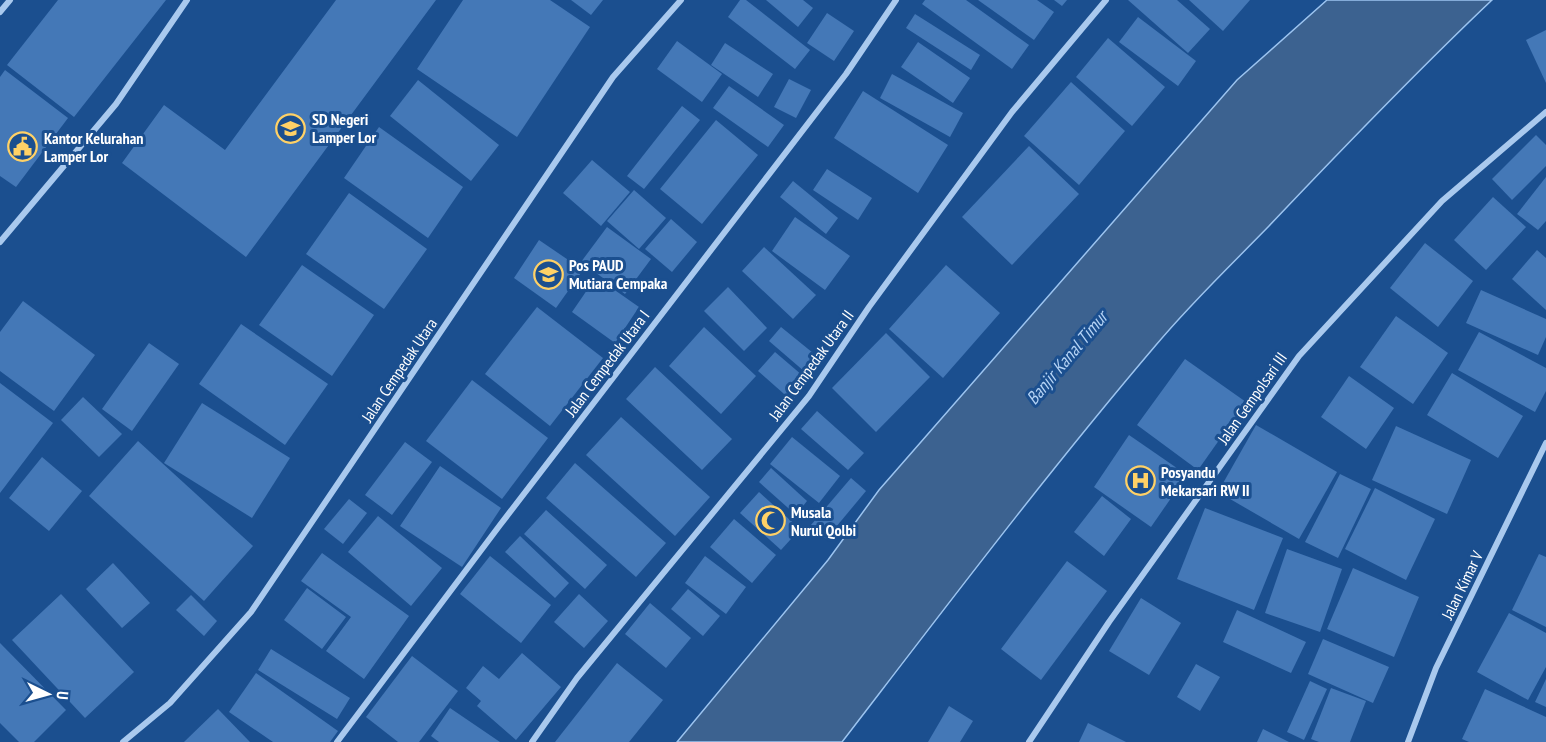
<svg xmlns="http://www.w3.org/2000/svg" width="1546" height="742" viewBox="0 0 1546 742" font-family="'PT Sans Narrow',sans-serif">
  <rect width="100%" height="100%" fill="#1b4f8f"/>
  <path fill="#3c6290" stroke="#9cc4f0" stroke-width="1.5" d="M1327,0h165c-77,73 -150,149 -223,226 -38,39 -78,77 -113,119 -109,128 -211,263 -314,397h-165l151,-182 51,-70 358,-410z"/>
  <g fill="#4478b7">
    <polygon points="58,0 166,0 74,117 7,65"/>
    <polygon points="336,0 436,0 246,257 122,163 164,105 225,150"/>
    <polygon points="463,0 550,0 590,27 517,137 417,69"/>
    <polygon points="571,0 603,0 591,15"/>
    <polygon points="740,0 746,0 810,50 795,69 728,17"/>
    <polygon points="766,0 803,0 813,8 798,27"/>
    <polygon points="925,0 966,0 1029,45 1012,69 922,4"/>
    <polygon points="978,0 1037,0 1054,12 1034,40"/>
    <polygon points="1054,0 1067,0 1062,6"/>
    <polygon points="1128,0 1177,0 1210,29 1188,53"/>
    <polygon points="1189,0 1250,0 1223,31"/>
    <polygon points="827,13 854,31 834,61 807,43"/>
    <polygon points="915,14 980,55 971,70 906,28"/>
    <polygon points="1138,17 1196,61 1178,86 1119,42"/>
    <polygon points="1546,30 1546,83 1526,40"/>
    <polygon points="1108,38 1165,87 1132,126 1076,77"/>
    <polygon points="677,41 722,74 702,102 657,69"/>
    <polygon points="918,42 970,78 953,103 901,67"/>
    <polygon points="725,43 773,74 758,97 711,65"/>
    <polygon points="5,70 68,118 16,187 0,176 0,77"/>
    <polygon points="892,74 963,113 950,137 880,98"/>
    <polygon points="789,79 811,90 796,118 774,107"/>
    <polygon points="418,80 499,145 471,181 390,116"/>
    <polygon points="1071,82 1125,131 1079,185 1024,136"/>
    <polygon points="729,86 784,125 768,147 713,108"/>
    <polygon points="863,91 948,145 918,193 834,138"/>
    <polygon points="682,106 700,120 644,189 627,176"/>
    <polygon points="716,120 758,155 702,224 660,189"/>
    <polygon points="379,127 463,187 428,238 344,178"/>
    <polygon points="1536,135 1546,145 1546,166 1512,200 1492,179"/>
    <polygon points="1029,146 1079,194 1012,265 962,217"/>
    <polygon points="592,160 630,192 601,226 563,193"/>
    <polygon points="827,169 872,198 858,220 813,190"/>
    <polygon points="1546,177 1546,221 1538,230 1517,214"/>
    <polygon points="793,181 838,218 826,234 780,197"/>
    <polygon points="634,190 666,218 639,249 607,221"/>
    <polygon points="349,193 427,249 384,309 306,254"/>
    <polygon points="1493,197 1526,227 1486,270 1454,240"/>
    <polygon points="795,217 850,256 825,290 772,251"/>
    <polygon points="671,219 697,242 672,272 645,249"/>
    <polygon points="607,227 651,259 625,294 581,262"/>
    <polygon points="539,240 583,270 556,308 514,278"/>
    <polygon points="1425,243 1473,281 1438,327 1390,288"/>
    <polygon points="764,247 816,295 793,319 742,271"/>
    <polygon points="1537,250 1546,258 1546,310 1512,279"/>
    <polygon points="302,265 374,315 332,376 259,325"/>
    <polygon points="946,265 1000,313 943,378 889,329"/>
    <polygon points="596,277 639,307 615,343 572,312"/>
    <polygon points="728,287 767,328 744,351 704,311"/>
    <polygon points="1481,290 1546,319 1546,337 1538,355 1466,323"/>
    <polygon points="23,301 95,355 54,411 0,371 0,332"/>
    <polygon points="537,307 603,358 550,426 485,374"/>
    <polygon points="1396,316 1448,353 1413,404 1360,367"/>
    <polygon points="241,324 328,384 285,445 199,384"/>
    <polygon points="704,327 756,376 721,414 669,366"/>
    <polygon points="781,327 818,357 805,372 769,341"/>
    <polygon points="1479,332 1546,368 1546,391 1535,412 1458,370"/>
    <polygon points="886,333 930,377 876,432 832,388"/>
    <polygon points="149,343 179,364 132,431 102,409"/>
    <polygon points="775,352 809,381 792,401 758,371"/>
    <polygon points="1185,359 1246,402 1198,470 1137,425"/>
    <polygon points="655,367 732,439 702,470 626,399"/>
    <polygon points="1452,373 1523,416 1498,458 1427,415"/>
    <polygon points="1349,376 1394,408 1366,449 1321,417"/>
    <polygon points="472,380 548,438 502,499 426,441"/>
    <polygon points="0,383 53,423 0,493"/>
    <polygon points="83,397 122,434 99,457 61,420"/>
    <polygon points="202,403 290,458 252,518 164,463"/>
    <polygon points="817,411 864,453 848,470 801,429"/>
    <polygon points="621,417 710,497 675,536 586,455"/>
    <polygon points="1256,425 1337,472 1299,539 1218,492"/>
    <polygon points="1396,426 1471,460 1447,514 1372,480"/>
    <polygon points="1129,435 1187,475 1151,527 1094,487"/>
    <polygon points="792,437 840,476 819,503 770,464"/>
    <polygon points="138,441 253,546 204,601 89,496"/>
    <polygon points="405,442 432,462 392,515 365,495"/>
    <polygon points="42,457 82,491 49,531 9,498"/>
    <polygon points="575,463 666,543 636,577 546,498"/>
    <polygon points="440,466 501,508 462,567 400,526"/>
    <polygon points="771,468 807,501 796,515 759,482"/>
    <polygon points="1340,474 1371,489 1338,558 1305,542"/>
    <polygon points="851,478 866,491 826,539 811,525"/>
    <polygon points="1375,488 1435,519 1406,580 1345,549"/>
    <polygon points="759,492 800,529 781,550 740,513"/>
    <polygon points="1102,496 1131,519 1104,556 1074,532"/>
    <polygon points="349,499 367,513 343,544 324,529"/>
    <polygon points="1205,508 1283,538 1254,610 1177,579"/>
    <polygon points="546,510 607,565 585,589 524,534"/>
    <polygon points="378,516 442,568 411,606 348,552"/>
    <polygon points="734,519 776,555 752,583 710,547"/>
    <polygon points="520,536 569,583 555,598 505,552"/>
    <polygon points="1287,549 1342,569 1320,632 1265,613"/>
    <polygon points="322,553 409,616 364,679 326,651 351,617 301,581"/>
    <polygon points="1539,554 1546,557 1546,627 1512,610"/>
    <polygon points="490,556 551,605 521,643 460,594"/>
    <polygon points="705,556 746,587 726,614 685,583"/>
    <polygon points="1067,561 1107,591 1041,680 1001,649"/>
    <polygon points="113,563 150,603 122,628 86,589"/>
    <polygon points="1353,568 1419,597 1394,657 1327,629"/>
    <polygon points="307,588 346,617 322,649 284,620"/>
    <polygon points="688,589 720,616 703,636 671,609"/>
    <polygon points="61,594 134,672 85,718 12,640"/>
    <polygon points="579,594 608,621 584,648 554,622"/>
    <polygon points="191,595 217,621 204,636 176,610"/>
    <polygon points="1141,598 1181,623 1149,675 1109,651"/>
    <polygon points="650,603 691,638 666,668 625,634"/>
    <polygon points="1237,610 1306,642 1291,673 1223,642"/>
    <polygon points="1509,613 1546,633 1546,667 1528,700 1477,672"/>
    <polygon points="1323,639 1389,667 1373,703 1308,674"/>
    <polygon points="0,643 66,710 34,742 19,742 0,723"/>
    <polygon points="271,649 350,698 337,719 258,670"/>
    <polygon points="522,653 561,687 516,740 477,706 481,701 466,688 483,666 499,679"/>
    <polygon points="412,656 458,691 419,742 398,742 366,717"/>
    <polygon points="617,663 663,700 629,742 555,742"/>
    <polygon points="1196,664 1220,677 1200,711 1177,697"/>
    <polygon points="256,673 338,731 330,742 273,742 229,712"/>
    <polygon points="1546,679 1546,707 1535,702"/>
    <polygon points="1310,681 1327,689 1304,740 1287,732"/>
    <polygon points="1331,688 1366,701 1350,742 1319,742 1311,739"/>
    <polygon points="1485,689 1546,717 1546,742 1469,742 1462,739"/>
    <polygon points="949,706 973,721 960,742 928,742"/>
    <polygon points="450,708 500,742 439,742 431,736"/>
    <polygon points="218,709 250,742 184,742"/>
    <polygon points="1088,723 1126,742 1079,742"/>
    <polygon points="1263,729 1289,742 1257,742"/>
  </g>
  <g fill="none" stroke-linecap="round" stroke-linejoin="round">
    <g stroke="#a9c9ee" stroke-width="6">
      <polyline points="0,12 10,0"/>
      <polyline points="0,242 116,104 187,0"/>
      <polyline points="123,742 170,703 251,612 613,77 681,0"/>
      <polyline points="337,742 500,525 846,74 896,0"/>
      <polyline points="532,742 577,678 809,396 869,307 1012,112 1106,0"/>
      <polyline points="1029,742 1109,622 1299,356 1442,201 1546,112"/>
      <polyline points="1408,742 1436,668 1546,443"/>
    </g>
  </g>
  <defs>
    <symbol id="school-ring" viewBox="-11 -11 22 22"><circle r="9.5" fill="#1b4f8f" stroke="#ffd166" stroke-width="1.5"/><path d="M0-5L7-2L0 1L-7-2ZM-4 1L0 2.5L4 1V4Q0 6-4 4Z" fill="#ffd166"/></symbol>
    <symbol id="civic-ring" viewBox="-11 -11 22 22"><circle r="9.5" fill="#1b4f8f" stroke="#ffd166" stroke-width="1.5"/><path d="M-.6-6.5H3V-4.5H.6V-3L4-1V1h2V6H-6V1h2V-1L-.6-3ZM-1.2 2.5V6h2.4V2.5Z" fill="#ffd166"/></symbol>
    <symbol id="hospital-ring" viewBox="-11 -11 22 22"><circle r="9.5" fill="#1b4f8f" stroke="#ffd166" stroke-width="1.5"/><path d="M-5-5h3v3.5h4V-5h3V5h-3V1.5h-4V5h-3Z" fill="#ffd166"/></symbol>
    <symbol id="mosque-ring" viewBox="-11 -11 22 22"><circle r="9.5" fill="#1b4f8f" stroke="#ffd166" stroke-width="1.5"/><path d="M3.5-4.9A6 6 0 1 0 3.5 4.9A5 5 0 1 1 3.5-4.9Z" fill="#ffd166"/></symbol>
  </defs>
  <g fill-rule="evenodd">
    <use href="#school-ring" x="274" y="112" width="33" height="33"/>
    <use href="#civic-ring" x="6" y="130" width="33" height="33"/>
    <use href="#school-ring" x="532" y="258" width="33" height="33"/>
    <use href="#hospital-ring" x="1124" y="464" width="33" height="33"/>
    <use href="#mosque-ring" x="754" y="504" width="33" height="33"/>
  </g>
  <g text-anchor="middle" stroke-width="6" stroke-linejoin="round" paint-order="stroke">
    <g font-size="16" font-weight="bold" fill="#fff" stroke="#1b4f8f" text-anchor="start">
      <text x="312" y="125">SD Negeri<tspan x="312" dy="18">Lamper Lor</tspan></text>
      <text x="44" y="144">Kantor Kelurahan<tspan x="44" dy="18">Lamper Lor</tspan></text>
      <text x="569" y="271">Pos PAUD<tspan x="569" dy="18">Mutiara Cempaka</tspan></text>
      <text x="1161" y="478">Posyandu<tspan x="1161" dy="18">Mekarsari RW II</tspan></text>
      <text x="791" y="518">Musala<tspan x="791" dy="18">Nurul Qolbi</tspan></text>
    </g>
    <g font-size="16" fill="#fff" stroke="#1b4f8f">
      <text transform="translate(607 363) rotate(-53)" y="6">Jalan Cempedak Utara I</text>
      <text transform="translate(811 365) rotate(-54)" y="6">Jalan Cempedak Utara II</text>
      <text transform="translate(399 370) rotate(-56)" y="6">Jalan Cempedak Utara</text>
      <text transform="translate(1252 398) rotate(-55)" y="6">Jalan Gempolsari III</text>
      <text transform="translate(1462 585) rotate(-64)" y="6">Jalan Kimar V</text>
    </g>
    <g font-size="18" font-style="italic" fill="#b5d3f5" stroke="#1b4f8f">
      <text transform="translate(1067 358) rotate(-50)" y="6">Banjir Kanal Timur</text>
    </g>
  </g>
  <g transform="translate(48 694) rotate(95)" stroke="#1b4f8f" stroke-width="4.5" paint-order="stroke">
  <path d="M0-4.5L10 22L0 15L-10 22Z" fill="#ffffff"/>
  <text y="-9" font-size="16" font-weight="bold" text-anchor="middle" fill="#ffffff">U</text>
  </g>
</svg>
